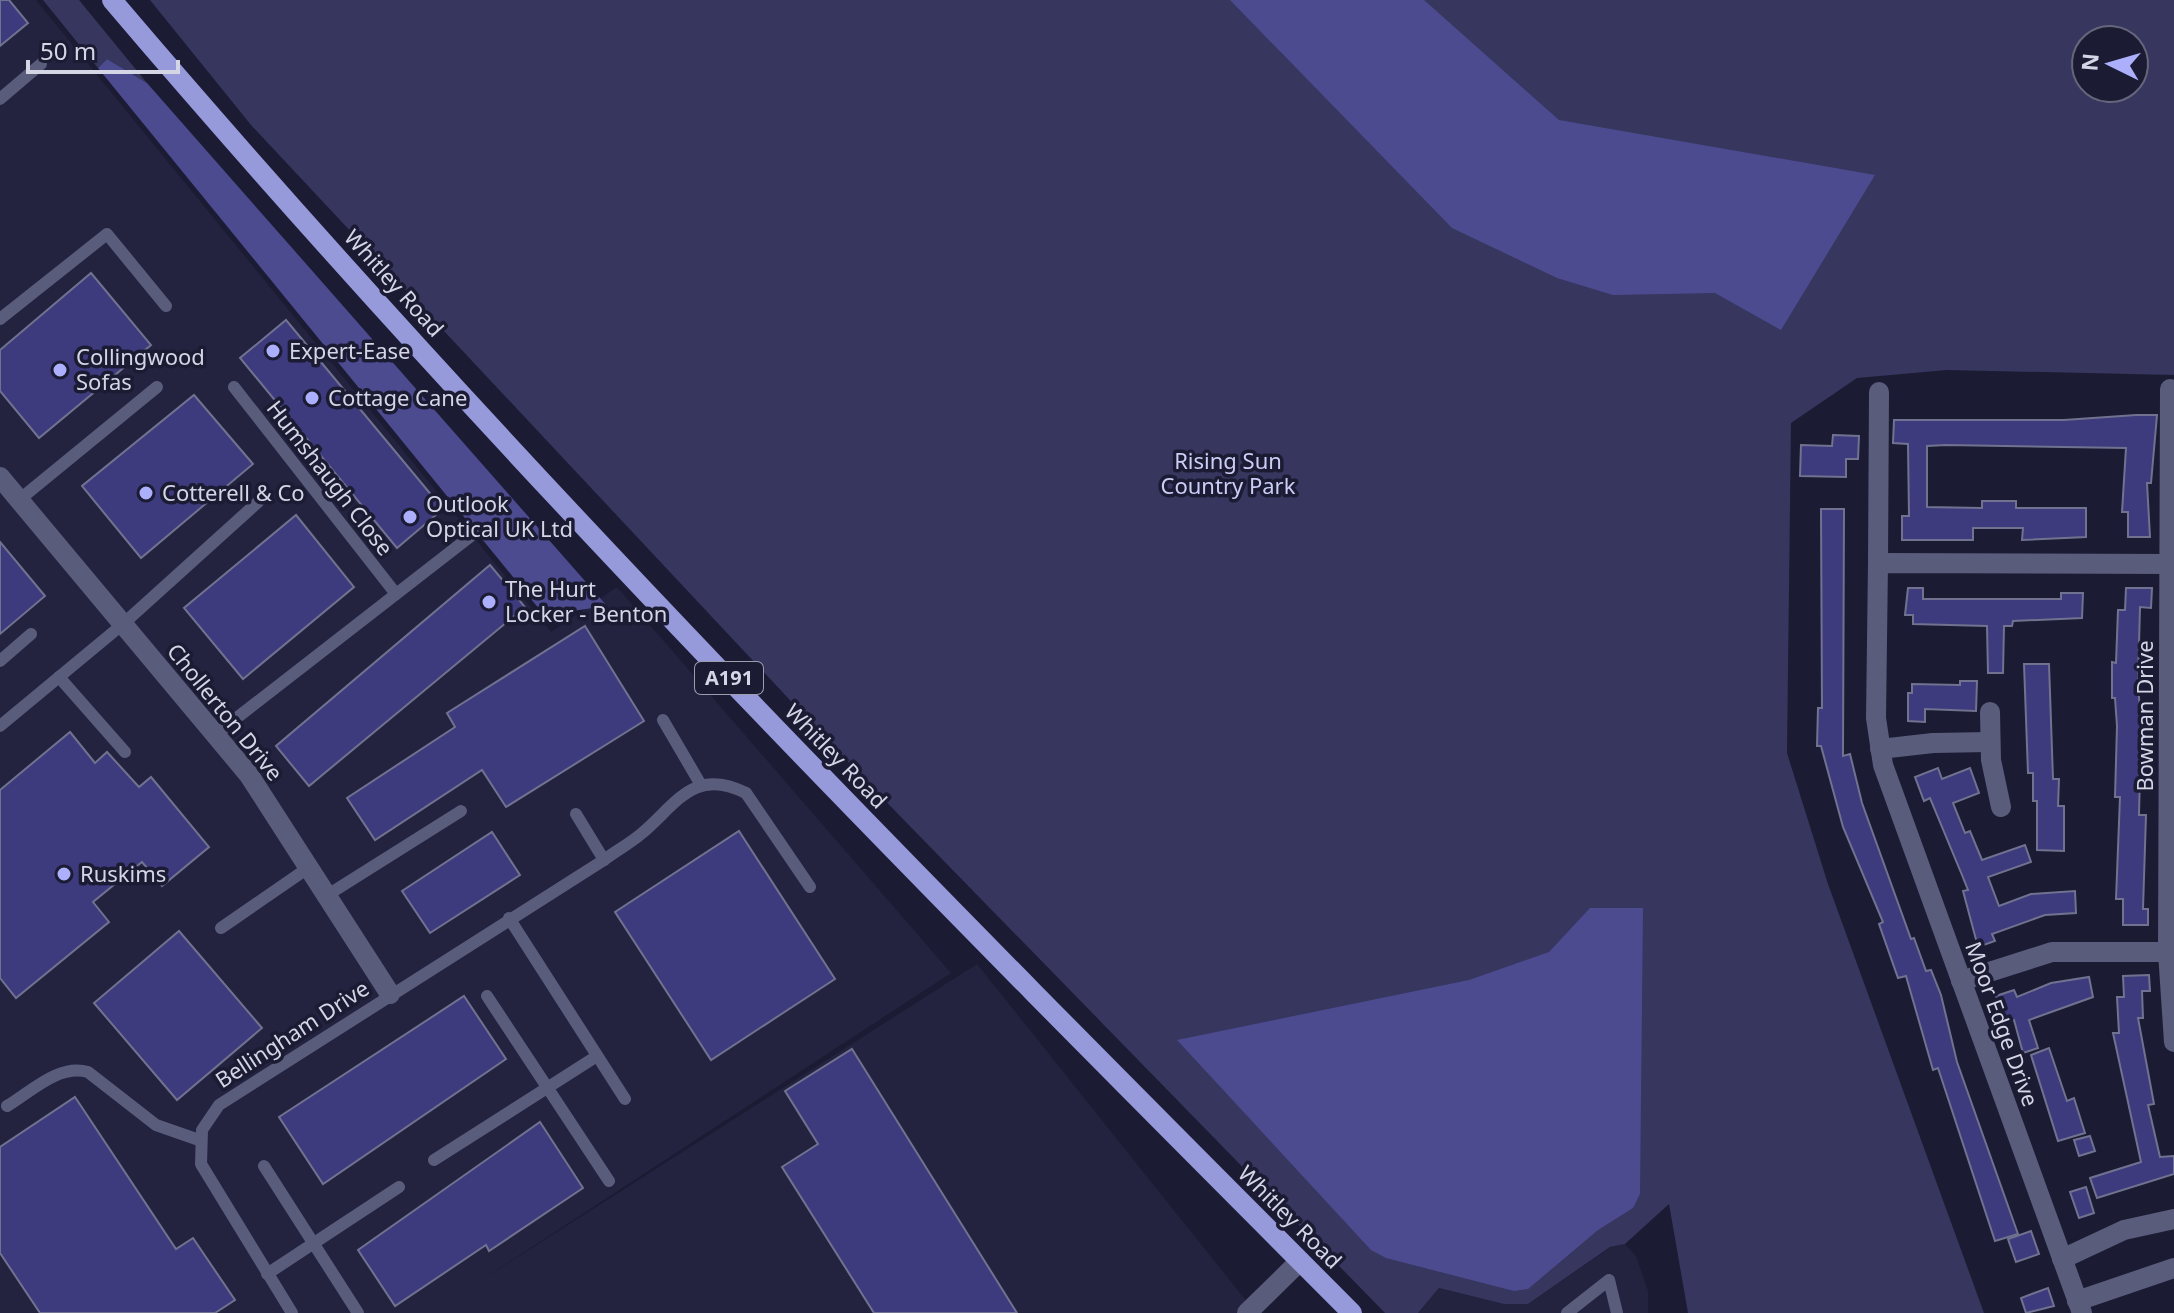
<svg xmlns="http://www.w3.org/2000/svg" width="2174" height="1313" viewBox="0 0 2174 1313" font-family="'Noto Sans',sans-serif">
  <rect width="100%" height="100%" fill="#1b1b33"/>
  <g fill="#232340">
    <polygon points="0,0 36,0 551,632 617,587 951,973 474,1285 977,964 1256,1313 0,1313"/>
    <polygon points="1625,1244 1636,1256 1648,1291 1648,1313 1418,1313 1439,1288 1504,1304 1528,1304 1611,1247"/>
  </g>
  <g fill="#36365e" fill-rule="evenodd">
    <polygon points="43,0 79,0 147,83 107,59 98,68"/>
    <path d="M150,0h2024v375l-227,-5 -90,8 -66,45 -4,330 41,131 156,429h-296l-19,-109 -44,40 -15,3 -82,57h-24l-65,-16 -21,25h-33l-524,-537 -610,-651zM2086,40h48v48h-48z"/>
  </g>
  <g fill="#4d4b90">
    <polygon points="1230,0 1424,0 1559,120 1875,175 1781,330 1715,293 1613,295 1557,278 1452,228"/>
    <polygon points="107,59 147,83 607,606 544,615 98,68"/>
    <polygon points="1590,908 1643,908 1640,1194 1633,1208 1598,1230 1528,1289 1514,1291 1386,1258 1371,1250 1177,1040 1469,980 1549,952"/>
  </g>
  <g fill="#3d3a7d" stroke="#70728f" stroke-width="2">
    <polygon points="0,0 9,0 28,23 0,46"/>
    <polygon points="91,273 151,345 39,438 0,391 0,350"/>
    <polygon points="286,320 443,509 397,548 240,358"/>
    <polygon points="194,395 253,464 141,558 82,486"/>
    <polygon points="2136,415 2157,415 2151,483 2147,483 2150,537 2128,537 2128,512 2122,512 2126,448 1946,445 1927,446 1927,507 1982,508 1982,501 2016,501 2016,508 2086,508 2086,537 2022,540 2023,528 1973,528 1973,540 1902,540 1902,516 1909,516 1908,444 1893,443 1894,420 2064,420"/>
    <polygon points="1833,435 1859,436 1858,459 1846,459 1846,477 1800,476 1801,445 1832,446"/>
    <polygon points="1821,509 1844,509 1843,756 1850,754 1862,803 1911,939 1914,938 1926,971 1931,970 1941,995 1957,1062 2018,1234 1995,1241 1938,1068 1933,1070 1906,976 1898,978 1879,924 1883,922 1843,827 1821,746 1817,746 1818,708 1822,708"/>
    <polygon points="296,515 354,587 243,679 184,608"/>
    <polygon points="0,542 45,596 0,634"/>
    <polygon points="490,565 525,607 309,786 276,746"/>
    <polygon points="1908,588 1923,588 1923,599 2061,599 2061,593 2083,593 2082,618 2013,621 2012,626 2004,626 2003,673 1988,673 1987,626 1913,624 1913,615 1905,615"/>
    <polygon points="2126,588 2152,588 2151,608 2140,607 2138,681 2141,729 2139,815 2146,815 2143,909 2148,909 2148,925 2123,925 2123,899 2116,899 2120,797 2115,797 2117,726 2115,698 2112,698 2112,662 2116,663 2118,610 2125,610"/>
    <polygon points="585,626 644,721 506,807 482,770 375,840 347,798 455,727 447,713"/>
    <polygon points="2024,664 2049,664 2053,779 2059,779 2058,806 2064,806 2064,851 2037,850 2037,801 2033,801 2033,773 2028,773"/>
    <polygon points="1960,681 1977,681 1976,711 1925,709 1925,722 1908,721 1908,693 1912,693 1912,684 1960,685"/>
    <polygon points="70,732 95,763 107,752 139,787 151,777 209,847 162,886 142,862 93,902 109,922 16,998 0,978 0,790"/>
    <polygon points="1938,768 1942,779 1970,768 1979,793 1953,803 1965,833 1970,831 1982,860 2025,845 2031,862 1988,877 1999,906 2031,894 2075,891 2076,913 2045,915 1992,934 1995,941 1978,947 1963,891 1968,890 1962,875 1930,798 1924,801 1915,777"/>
    <polygon points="739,831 835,979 711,1060 615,912"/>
    <polygon points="492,832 520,875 430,933 402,891"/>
    <polygon points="179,931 262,1028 177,1100 94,1003"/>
    <polygon points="2149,975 2150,991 2142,991 2143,1018 2138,1018 2154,1104 2148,1105 2160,1157 2174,1156 2174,1174 2097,1198 2090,1178 2141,1162 2113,1033 2119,1033 2117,997 2124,997 2123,976"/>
    <polygon points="2089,977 2093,997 2029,1020 2038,1048 2023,1053 2014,1020 2005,1023 1996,996 2014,990 2017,997 2051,983"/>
    <polygon points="464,996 506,1059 323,1184 279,1117"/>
    <polygon points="2049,1048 2067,1101 2074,1098 2085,1133 2058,1141 2031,1055"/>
    <polygon points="852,1049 1017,1313 874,1313 782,1167 818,1144 785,1091"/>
    <polygon points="75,1097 176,1249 193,1238 235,1300 215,1313 40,1313 0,1253 0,1147"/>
    <polygon points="540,1122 583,1188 489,1251 486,1245 395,1306 358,1250"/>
    <polygon points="2090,1136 2095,1151 2079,1156 2074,1140"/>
    <polygon points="2086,1187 2094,1213 2079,1218 2070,1192"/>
    <polygon points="2031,1231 2039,1254 2016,1262 2008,1239"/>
    <polygon points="2048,1288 2054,1306 2026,1313 2021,1298"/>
  </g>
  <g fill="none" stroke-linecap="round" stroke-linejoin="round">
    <g stroke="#5a5c7b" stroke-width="12">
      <polyline points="0,99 41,64"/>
      <polyline points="0,319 107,234 166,306"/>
      <polyline points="234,387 396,594"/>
      <polyline points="19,500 157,387"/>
      <polyline points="0,661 31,634"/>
      <polyline points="59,677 125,752"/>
      <polyline points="663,720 701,785"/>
      <polyline points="0,726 123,624 258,502"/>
      <polyline points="216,734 476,532"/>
      <polyline points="576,814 604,860"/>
      <polyline points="326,896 461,811"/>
      <polyline points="509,918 625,1099"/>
      <polyline points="221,928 308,868"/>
      <polyline points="487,996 609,1181"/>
      <path d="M7,1106c25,-15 51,-42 81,-34l68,53 43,15"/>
      <polyline points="434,1160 597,1056"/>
      <polyline points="264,1166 358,1313"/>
      <polyline points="267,1274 399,1187"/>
      <path d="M292,1313l-91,-149 1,-34 17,-25 385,-245c12,-9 25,-16 37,-26 36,-30 52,-67 105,-41l64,94"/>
      <polyline points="1567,1313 1609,1280 1617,1313"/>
    </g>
    <g stroke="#5a5c7b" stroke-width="20">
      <polyline points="2170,389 2168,952 2174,1042"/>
      <polyline points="0,477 249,775 390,994"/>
      <polyline points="1878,563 1879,392"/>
      <polyline points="1990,712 1991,760 2001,807"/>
      <polyline points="1880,749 1933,743 1989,742"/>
      <polyline points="1961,981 2052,952 2168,952"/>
      <polyline points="2062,1259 2124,1230 2174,1219"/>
      <polyline points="2077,1301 2174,1268"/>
      <polyline points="1247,1313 1300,1261"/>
      <polyline points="2082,1313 1883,765 1876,718 1878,563 2169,564"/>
    </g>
    <path stroke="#9699da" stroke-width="20" d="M112,0c390,459 815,887 1240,1313"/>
  </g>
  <g fill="#acaffb" stroke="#1b1b33" stroke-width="3">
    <circle cx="273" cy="351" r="8"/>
    <circle cx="60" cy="370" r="8"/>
    <circle cx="312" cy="398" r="8"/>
    <circle cx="146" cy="493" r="8"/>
    <circle cx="410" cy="517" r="8"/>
    <circle cx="489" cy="602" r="8"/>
    <circle cx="64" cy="874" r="8"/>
  </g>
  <g text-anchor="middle" stroke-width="7" stroke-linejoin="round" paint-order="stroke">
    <rect fill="#1b1b33" stroke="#9c9eb0" stroke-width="2" x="695" y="662" width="68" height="32" rx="6"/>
    <g font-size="20" font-weight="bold" fill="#d4d6e6">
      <text x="729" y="685">A191</text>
    </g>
    <g font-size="22" fill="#d4d6e6" stroke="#1b1b33">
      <text transform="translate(394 283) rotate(48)" y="8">Whitley Road</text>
      <text transform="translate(330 478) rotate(52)" y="8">Humshaugh Close</text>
      <text transform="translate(225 712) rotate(51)" y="8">Chollerton Drive</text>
      <text transform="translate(2145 716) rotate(-90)" y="8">Bowman Drive</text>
      <text transform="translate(836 756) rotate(46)" y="8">Whitley Road</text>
      <text transform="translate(2002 1024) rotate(70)" y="8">Moor Edge Drive</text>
      <text transform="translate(292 1034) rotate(-33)" y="8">Bellingham Drive</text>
      <text transform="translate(1290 1217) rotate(45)" y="8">Whitley Road</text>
    </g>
    <g font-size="22" fill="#d4d6e6" stroke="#1b1b33" text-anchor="start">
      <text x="289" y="359">Expert-Ease</text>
      <text x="76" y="365">Collingwood<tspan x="76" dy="25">Sofas</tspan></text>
      <text x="328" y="406">Cottage Cane</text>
      <text x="162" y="501">Cotterell &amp; Co</text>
      <text x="426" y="512">Outlook<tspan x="426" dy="25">Optical UK Ltd</tspan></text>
      <text x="505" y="597">The Hurt<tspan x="505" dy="25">Locker - Benton</tspan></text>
      <text x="80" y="882">Ruskims</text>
    </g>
    <g font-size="22" fill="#cacdf5" stroke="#1b1b33">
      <text x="1228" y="469">Rising Sun<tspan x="1228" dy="25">Country Park</tspan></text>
    </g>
  </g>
  <g transform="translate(2110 64) rotate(275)"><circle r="38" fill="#1b1b33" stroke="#65667b" stroke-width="2"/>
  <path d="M0-6L14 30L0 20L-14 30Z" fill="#acaffb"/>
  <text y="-12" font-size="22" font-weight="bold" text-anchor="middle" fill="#d4d6e6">N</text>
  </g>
  <path d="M28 60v12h150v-12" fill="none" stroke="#d4d6e6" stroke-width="4"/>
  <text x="40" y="60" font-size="24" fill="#d4d6e6" stroke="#1b1b33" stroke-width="6" paint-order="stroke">50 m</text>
</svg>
